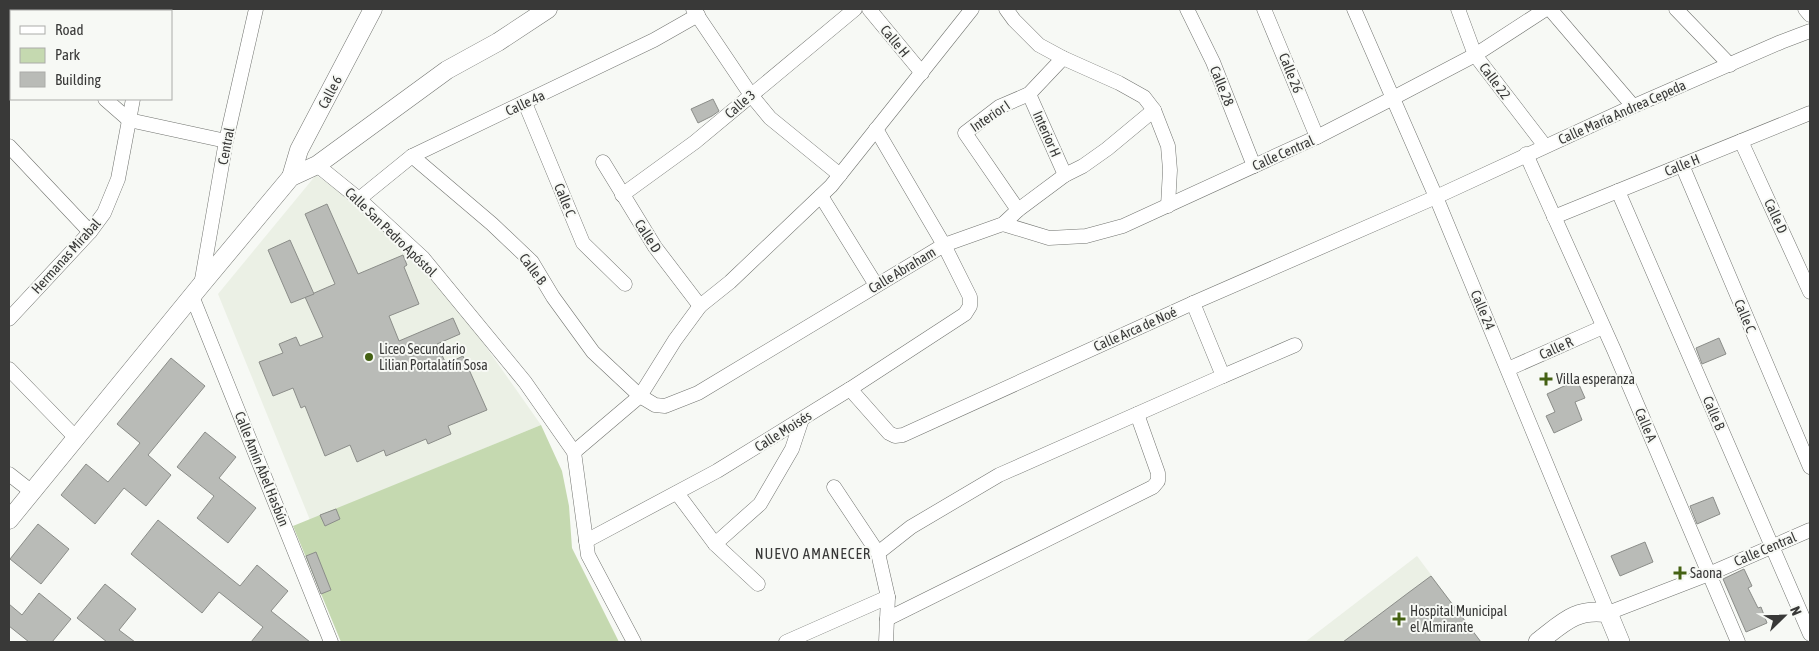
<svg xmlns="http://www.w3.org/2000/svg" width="1819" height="651" viewBox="0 0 1819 651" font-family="'Asap Condensed',sans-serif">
  <rect width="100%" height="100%" fill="#f7f9f5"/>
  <g fill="#ebf0e5">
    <polygon points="316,175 387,226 446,290 541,425 310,520 218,294"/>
    <polygon points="1417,556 1481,642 1305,642"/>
  </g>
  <polygon fill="#c5d9b0" points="541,425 562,471 569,506 572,548 619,642 341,642 293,526"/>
  <g fill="#b9bbb7" stroke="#8b8d89">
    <polygon points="713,99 719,111 712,116 698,123 691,109"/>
    <polygon points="327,204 358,274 403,255 407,265 404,267 419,304 389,316 399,341 453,318 460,334 437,344 446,364 463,356 487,410 448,426 451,434 428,444 426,439 386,456 384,450 357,462 350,445 325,456 305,406 301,408 293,388 273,396 259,362 283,353 279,344 296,337 300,346 323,337 305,297 335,284 305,214"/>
    <polygon points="290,240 314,294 291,303 268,250"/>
    <polygon points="1719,338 1726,354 1702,364 1696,348"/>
    <polygon points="171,358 205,386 148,455 171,475 146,506 124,488 95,524 61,495 86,464 108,482 140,443 117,424"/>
    <polygon points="1577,380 1585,398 1575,402 1582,420 1554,433 1546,416 1555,412 1547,394"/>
    <polygon points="205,432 236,457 219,478 256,508 228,543 197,518 214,496 177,467"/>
    <polygon points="1713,497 1720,514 1697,524 1690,506"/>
    <polygon points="336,509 340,519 325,526 320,515"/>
    <polygon points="158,520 240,586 257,565 288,591 271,611 310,642 251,642 263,627 219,592 202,613 131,554"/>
    <polygon points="38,524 69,549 41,584 10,559"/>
    <polygon points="1645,542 1653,562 1620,576 1611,556"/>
    <polygon points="316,552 331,590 321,594 306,556"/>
    <polygon points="1744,569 1752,586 1748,588 1758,608 1761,607 1767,623 1746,632 1723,579"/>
    <polygon points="1431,576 1481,642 1343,642 1408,593"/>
    <polygon points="105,584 136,609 119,630 135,642 107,642 77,618"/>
    <polygon points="39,593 71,619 52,642 29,642 9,626 9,604 22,615"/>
  </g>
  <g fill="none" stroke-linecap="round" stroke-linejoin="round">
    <defs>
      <g id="minor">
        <polyline points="693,9 751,95 770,118 840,175"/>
        <polyline points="869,9 922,73"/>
        <polyline points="1006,9 1014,20 1039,45 1063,58 1119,83 1144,97 1154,110 1168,146 1170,170 1168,206"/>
        <polyline points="1187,9 1213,62 1254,166"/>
        <polyline points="1264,9 1317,137"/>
        <polyline points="1354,9 1436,197 1608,613 1709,574 1810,530"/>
        <polyline points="1458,9 1475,55 1545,146"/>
        <polyline points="1550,9 1633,106"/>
        <polyline points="1676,9 1730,65"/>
        <polyline points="1805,9 1810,15"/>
        <polyline points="9,11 11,13"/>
        <polyline points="55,11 55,9"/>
        <polyline points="150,11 151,9"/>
        <polyline points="1029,94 1065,175"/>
        <polyline points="105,99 129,120 226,141"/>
        <polyline points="525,103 583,243 625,284"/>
        <polyline points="1741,141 1810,292"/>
        <polyline points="9,146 90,232"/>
        <polyline points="1526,154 1614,350 1738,642"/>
        <polyline points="412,156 492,224 532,262 553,297 593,352 640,396 655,405 665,406 698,393 944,245 1003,224 1018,210 1065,175 1083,166 1107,149 1154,110"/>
        <polyline points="603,162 655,247 700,306"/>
        <polyline points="317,165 359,199 423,258 525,382 574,452 588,555 634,642"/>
        <polyline points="1682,165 1810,467"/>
        <polyline points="1618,191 1810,634"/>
        <polyline points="622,195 695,142 855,9"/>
        <polyline points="821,196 876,285"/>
        <polyline points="359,199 412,156 654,40 698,15"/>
        <polyline points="1018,210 965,133 999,107 1029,94 1063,58"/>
        <polyline points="1554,217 1810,113"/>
        <polyline points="1003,224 1049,238 1086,236 1123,226 1317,137 1393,98 1475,55 1546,9"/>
        <polyline points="201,285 226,141 256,9"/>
        <polyline points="192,296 331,642"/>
        <polyline points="1193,303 1223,376 1295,345"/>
        <polyline points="9,319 90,232 104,213 118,179 133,99"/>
        <polyline points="9,369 76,438"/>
        <polyline points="1508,369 1603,327"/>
        <polyline points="850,389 889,433 895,436 903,435 1193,303 1436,197 1627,109 1781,42 1810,31"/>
        <polyline points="574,452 640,396 675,340 700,306 730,282 831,186 972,9"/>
        <polyline points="9,474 32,492"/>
        <polyline points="834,487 878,553 888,597 886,642"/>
        <polyline points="677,493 715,544 758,584"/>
        <polyline points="586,541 717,471 850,389 965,314 970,306 970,297 944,245 876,129"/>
        <polyline points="715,544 760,504 792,449 802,419"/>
        <polyline points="878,553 911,527 999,475 1223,376"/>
        <polyline points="887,619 1153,487 1158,481 1158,473 1137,414"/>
        <polyline points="786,642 888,597"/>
      </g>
      <g id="tertiary">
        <polyline points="291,177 299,150 373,9"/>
        <polyline points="9,520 201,285 291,177 317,165 447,70 498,42 548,9"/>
      </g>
      <path id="secondary" d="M1538,642c25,-19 37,-34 70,-29l12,29"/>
    </defs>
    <use href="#minor" stroke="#727470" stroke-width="15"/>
    <use href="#tertiary" stroke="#727470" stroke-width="19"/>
    <use href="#secondary" stroke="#727470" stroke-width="20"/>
    <use href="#minor" stroke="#fff" stroke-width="14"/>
    <use href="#tertiary" stroke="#fff" stroke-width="18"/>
    <use href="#secondary" stroke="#fff" stroke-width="19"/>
  </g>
  <g fill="#446113" stroke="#f7f9f5" stroke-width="2">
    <circle cx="369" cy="357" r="5"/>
    <path d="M1543.5 371.5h5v5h5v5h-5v5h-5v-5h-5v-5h5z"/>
    <path d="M1677.5 565.5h5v5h5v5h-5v5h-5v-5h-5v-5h5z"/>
    <path d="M1396.5 611.5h5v5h5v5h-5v5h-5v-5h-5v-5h5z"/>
  </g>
  <g text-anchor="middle" stroke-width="4" stroke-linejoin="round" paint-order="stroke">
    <g font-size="14" fill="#393938" stroke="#f7f9f5">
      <text transform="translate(895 41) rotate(50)" y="5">Calle H</text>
      <text transform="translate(1291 73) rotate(68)" y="5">Calle 26</text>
      <text transform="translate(1495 81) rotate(53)" y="5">Calle 22</text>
      <text transform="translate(1222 86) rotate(68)" y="5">Calle 28</text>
      <text transform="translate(330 92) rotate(-62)" y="5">Calle 6</text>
      <text transform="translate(525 103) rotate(-25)" y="5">Calle 4a</text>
      <text transform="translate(740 104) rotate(-41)" y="5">Calle 3</text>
      <text transform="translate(1622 112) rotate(-24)" y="5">Calle María Andrea Cepeda</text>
      <text transform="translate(990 116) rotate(-34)" y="5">Interior I</text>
      <text transform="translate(1047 134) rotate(66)" y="5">Interior H</text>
      <text transform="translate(226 146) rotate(-79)" y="5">Central</text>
      <text transform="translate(1283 153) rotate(-24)" y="5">Calle Central</text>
      <text transform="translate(1682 165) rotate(-22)" y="5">Calle H</text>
      <text transform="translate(565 200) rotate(68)" y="5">Calle C</text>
      <text transform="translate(1776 216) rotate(65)" y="5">Calle D</text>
      <text transform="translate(391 232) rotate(44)" y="5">Calle San Pedro Apóstol</text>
      <text transform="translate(648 236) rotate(57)" y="5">Calle D</text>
      <text transform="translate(66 256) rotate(-48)" y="5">Hermanas Mirabal</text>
      <text transform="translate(533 269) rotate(53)" y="5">Calle B</text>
      <text transform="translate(902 270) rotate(-31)" y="5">Calle Abraham</text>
      <text transform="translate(1483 310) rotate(67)" y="5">Calle 24</text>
      <text transform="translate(1745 316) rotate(67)" y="5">Calle C</text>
      <text transform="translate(1135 329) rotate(-24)" y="5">Calle Arca de Noé</text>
      <text transform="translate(1556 348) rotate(-24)" y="5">Calle R</text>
      <text transform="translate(1714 413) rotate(67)" y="5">Calle B</text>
      <text transform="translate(1646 425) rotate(67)" y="5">Calle A</text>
      <text transform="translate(783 431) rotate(-32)" y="5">Calle Moisés</text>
      <text transform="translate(262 469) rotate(68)" y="5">Calle Amín Abel Hasbún</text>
      <text transform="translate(1765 549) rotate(-23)" y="5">Calle Central</text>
    </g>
    <g font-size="14" fill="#393938" stroke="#f7f9f5" text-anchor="start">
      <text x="379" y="354">Liceo Secundario<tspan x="379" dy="16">Lilian Portalatín Sosa</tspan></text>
      <text x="1556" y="384">Villa esperanza</text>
      <text x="1690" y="578">Saona</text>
      <text x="1410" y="616">Hospital Municipal<tspan x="1410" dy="16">el Almirante</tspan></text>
    </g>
    <g font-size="15" letter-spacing="1" fill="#393938" stroke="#f7f9f5">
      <text x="813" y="559">NUEVO AMANECER</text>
    </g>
  </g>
  <rect width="1819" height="651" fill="none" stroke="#393938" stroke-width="20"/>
  <rect x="10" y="10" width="162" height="90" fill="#f7f9f5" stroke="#abaca9"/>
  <rect x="20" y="26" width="25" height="8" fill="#ffffff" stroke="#abaca9"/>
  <text x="55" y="35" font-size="15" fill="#393938">Road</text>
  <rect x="20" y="48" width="25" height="15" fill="#c5d9b0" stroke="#abaca9"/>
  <text x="55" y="60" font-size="15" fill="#393938">Park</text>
  <rect x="20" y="72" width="25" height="15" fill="#b9bbb7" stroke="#abaca9"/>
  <text x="55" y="85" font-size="15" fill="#393938">Building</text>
  <g transform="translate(1784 616) rotate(67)" stroke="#f7f9f5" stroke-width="4" paint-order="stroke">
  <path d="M0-4L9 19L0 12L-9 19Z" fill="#393938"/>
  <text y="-8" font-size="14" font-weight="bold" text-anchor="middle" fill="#393938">N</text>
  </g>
</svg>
